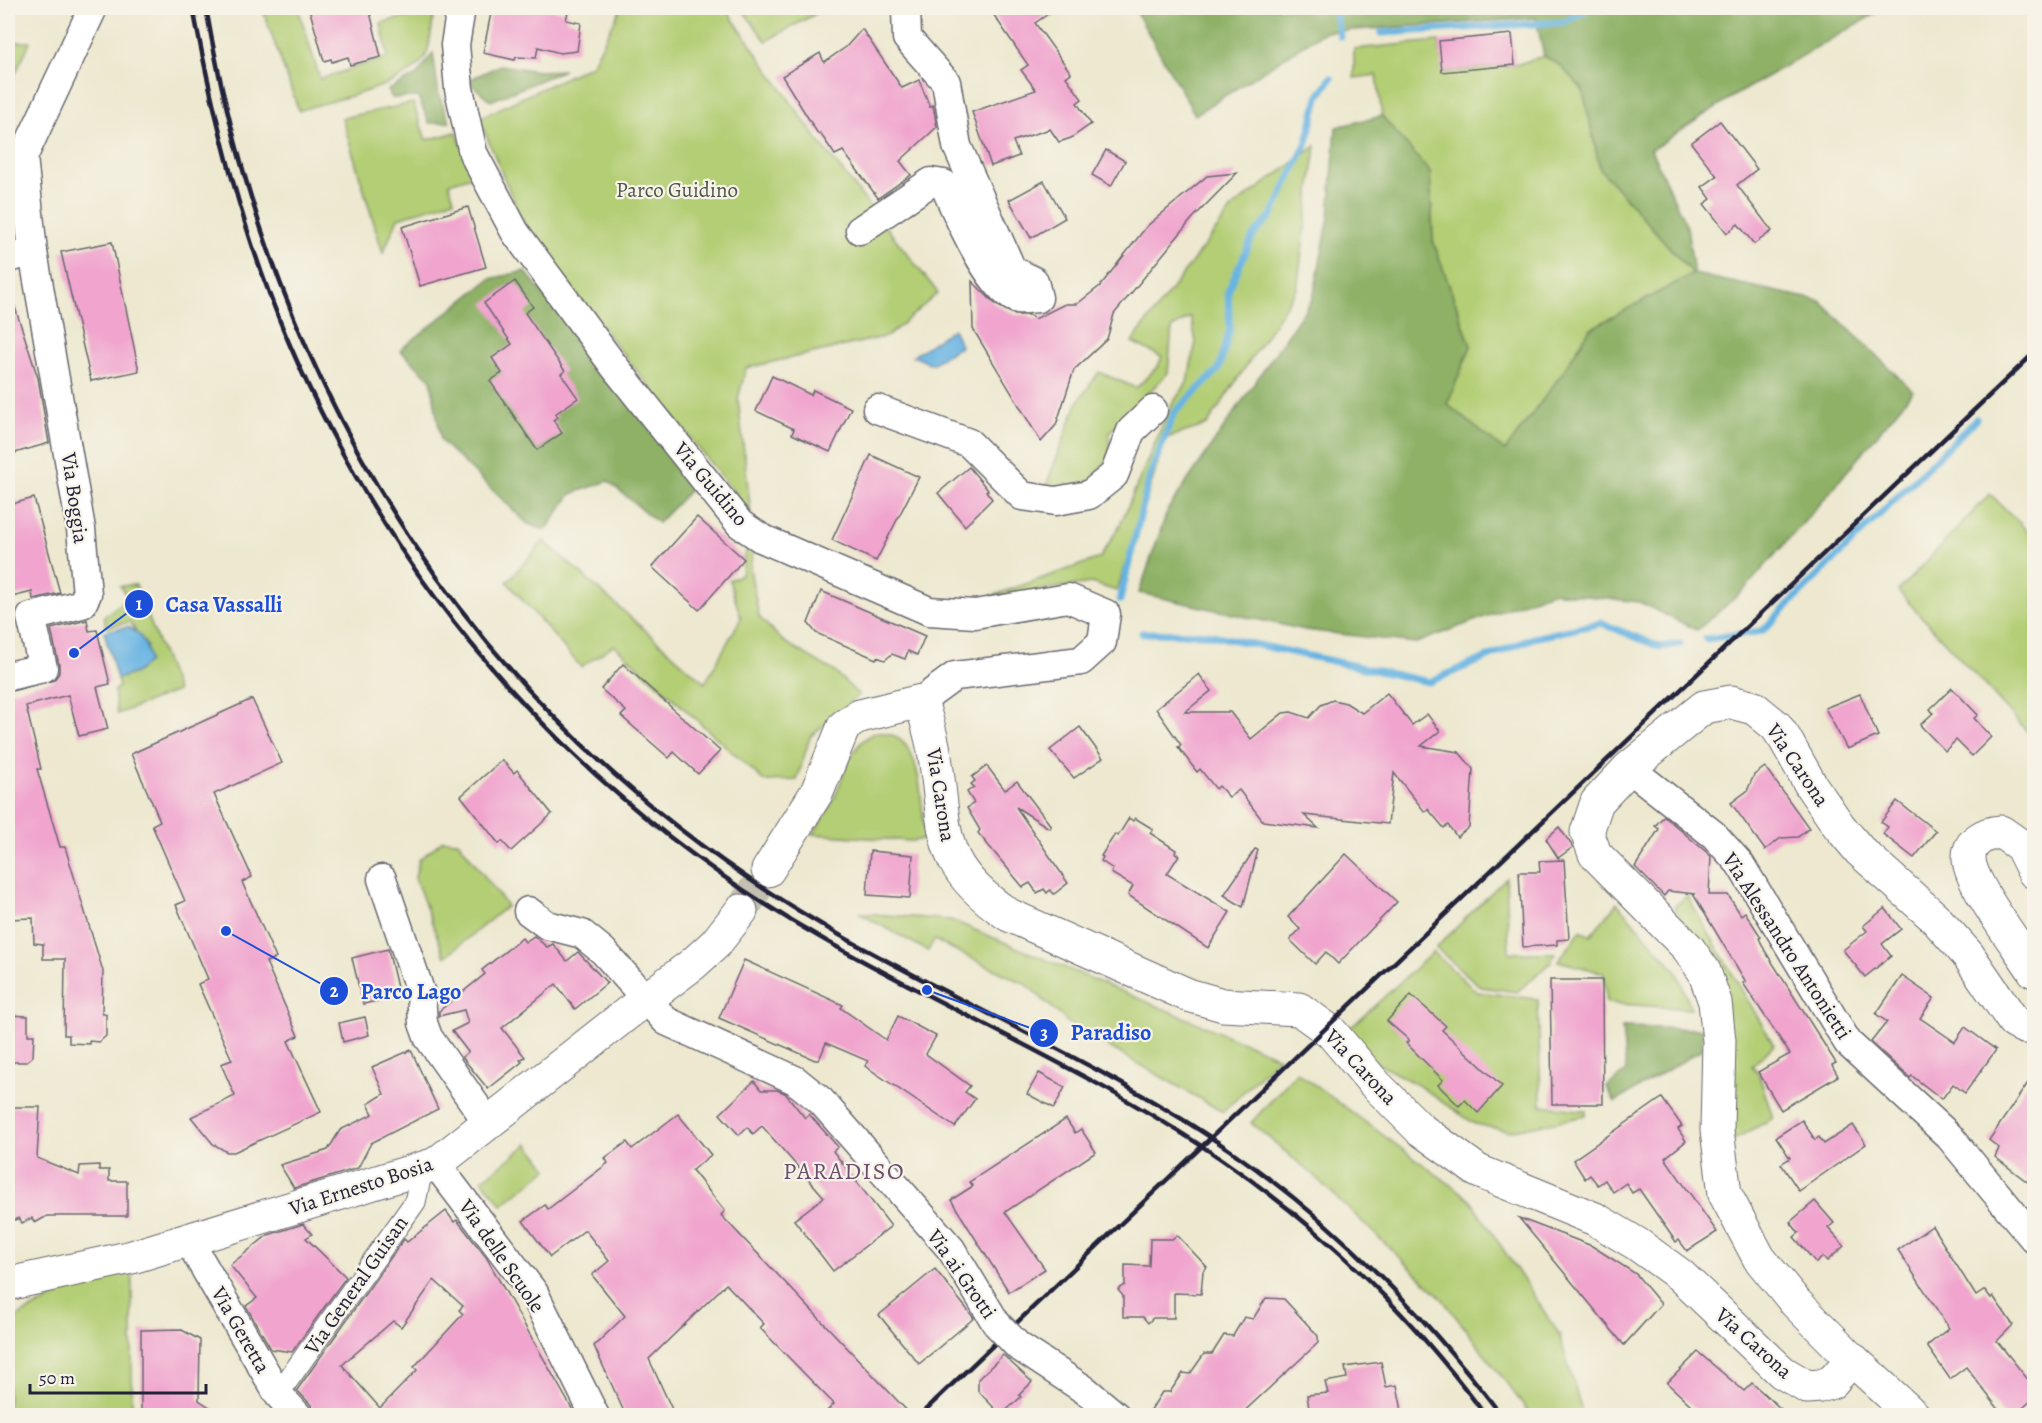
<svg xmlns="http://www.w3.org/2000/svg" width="2042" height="1423" viewBox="0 0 2042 1423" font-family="Alegreya,serif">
  <rect width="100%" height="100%" fill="#f7f3e8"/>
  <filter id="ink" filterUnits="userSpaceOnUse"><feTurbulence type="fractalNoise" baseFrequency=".0167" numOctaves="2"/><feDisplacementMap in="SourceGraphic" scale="12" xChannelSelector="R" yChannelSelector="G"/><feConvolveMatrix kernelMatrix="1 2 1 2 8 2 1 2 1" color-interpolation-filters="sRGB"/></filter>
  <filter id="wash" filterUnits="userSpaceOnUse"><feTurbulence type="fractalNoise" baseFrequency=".008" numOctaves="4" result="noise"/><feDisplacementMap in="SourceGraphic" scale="24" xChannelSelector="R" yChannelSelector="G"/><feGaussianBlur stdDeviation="1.35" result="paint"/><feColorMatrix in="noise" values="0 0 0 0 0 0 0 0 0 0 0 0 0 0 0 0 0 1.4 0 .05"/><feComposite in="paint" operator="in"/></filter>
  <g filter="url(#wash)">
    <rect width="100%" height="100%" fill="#ede8cf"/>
    <g fill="#b3ce74" stroke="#6a7858" stroke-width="1.5">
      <path d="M262,8h36l22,71 68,-22 -7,-34 40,-10v-5h11l2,3c-2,14 -3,29 -7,42 -13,34 -98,46 -128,58z"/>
      <polygon points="621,8 725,8 817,139 938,293 888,336 746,368 738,399 751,514 527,233 479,118 592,65"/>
      <polygon points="741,8 823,8 824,9 766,41"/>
      <polygon points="1439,41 1443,72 1515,65 1544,56 1560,65 1583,90 1600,169 1693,274 1590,329 1561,375 1505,451 1447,404 1471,346 1433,241 1430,173 1382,116 1377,75 1354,78 1354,49"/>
      <polygon points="8,42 30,42 8,90"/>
      <polygon points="413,103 426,140 457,132 472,176 449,183 454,200 398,218 383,253 342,118"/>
      <polygon points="1316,146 1297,289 1207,425 1166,438 1117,591 1091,583 989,597 1100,558 1120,525 1170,407 1187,383 1196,342 1191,317 1172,328 1168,373 1110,432 1109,458 1088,484 1066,496 1046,486 1077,403 1099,372 1136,388 1158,366 1162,357 1132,342 1234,206"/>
      <polygon points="1990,494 2034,537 2034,739 1898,591"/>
      <polygon points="544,541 705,683 741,618 729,580 742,574 745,553 754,543 750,569 759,617 783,641 834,671 859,695 810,737 797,780 764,781 614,645 581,667 507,582"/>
      <polygon points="136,585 177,691 117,714 114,690 119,687 117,679 135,673 147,647 130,622 106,627 104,616 128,598 120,586"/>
      <path d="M875,733c51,-4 44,71 51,106l-15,2 -98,-7c6,-10 13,-19 18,-29 13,-24 16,-60 44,-72z"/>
      <polygon points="443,840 458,841 507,906 445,957 415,878 419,860"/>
      <polygon points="1506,878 1509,953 1555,953 1551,962 1517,992 1481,987 1436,948"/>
      <polygon points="1687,896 1774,1045 1752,1066 1758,1072 1773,1118 1732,1141 1725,986 1674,907"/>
      <polygon points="1617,903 1677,972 1691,1009 1607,1003 1604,973 1558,961 1581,930 1590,936"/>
      <polygon points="859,913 951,920 1279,1057 1223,1112 1072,1026 1027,985 934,940 928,951"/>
      <polygon points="1433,952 1477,992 1538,999 1541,1105 1586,1111 1586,1116 1508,1131 1475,1124 1416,1084 1376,1063 1346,1032"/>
      <polygon points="1297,1072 1470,1199 1559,1334 1583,1415 1531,1415 1440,1296 1312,1174 1251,1123"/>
      <polygon points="528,1144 548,1169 502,1205 482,1180"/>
      <polygon points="132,1257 132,1415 8,1416 8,1325 18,1316"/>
    </g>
    <g fill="#8eb166" stroke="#586a50" stroke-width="1.5">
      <polygon points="1134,8 1885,8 1730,98 1651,150 1687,227 1694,274 1820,301 1913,391 1826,497 1743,591 1697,630 1639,602 1551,592 1416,643 1305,630 1139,593 1168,509 1313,298 1329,217 1336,127 1382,116 1430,172 1433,241 1471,346 1447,404 1505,451 1561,375 1590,329 1693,274 1600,169 1583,90 1560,65 1544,56 1536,18 1324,32 1195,115"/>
      <polygon points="433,53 439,96 450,122 429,123 418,97 392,98 388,90 417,75"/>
      <polygon points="500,65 538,71 564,70 491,101 467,81"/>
      <polygon points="525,271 694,486 658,523 608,481 571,494 546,530 528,524 441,441 431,380 400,350 490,279"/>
      <polygon points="1622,1027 1703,1029 1701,1050 1615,1102 1607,1087 1626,1071"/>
    </g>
    <g fill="#68b4e2" stroke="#456b8e" stroke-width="1.5">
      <polygon points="953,329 961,346 932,364 913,356"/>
      <path d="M128,627c16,7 19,20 21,35l-14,11 -18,6 -13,-48z"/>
    </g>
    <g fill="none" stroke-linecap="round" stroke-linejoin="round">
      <g stroke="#68b4e2" stroke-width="7">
        <polyline points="1334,8 1340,36"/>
        <polyline points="1381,33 1565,22 1590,8"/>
        <polyline points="1120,600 1150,475 1174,413 1219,369 1230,329 1228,291 1253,236 1272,215 1307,142 1318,97 1331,78"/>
        <polyline points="1142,633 1207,634 1429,682 1533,638 1601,623 1660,647 1680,644"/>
        <polyline points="1706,639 1762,631 1976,419"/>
      </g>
    </g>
    <g id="blocks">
      <g fill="#f0a4ce" fill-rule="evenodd">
        <polygon points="309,8 369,8 381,57 350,65 348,57 332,62 331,59 324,61"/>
        <polygon points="492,8 545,8 568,12 566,20 581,23 577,51 560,53 538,47 536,58 516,57 515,60 483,53"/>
        <polygon points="989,8 1057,8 1035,23 1071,73 1066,77 1082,99 1077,103 1091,124 1071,138 1059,142 1050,129 1013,141 1019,156 991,166 972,112 1036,90 1021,70 1028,65"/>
        <polygon points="862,29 902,88 919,80 930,107 933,105 937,127 900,161 911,175 878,198 843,151 835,155 820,133 818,134 782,76 820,53 824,62 846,47"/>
        <polygon points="1512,34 1515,65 1442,72 1439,41"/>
        <polygon points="1720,121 1757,169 1737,185 1772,231 1754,244 1738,224 1727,233 1704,204 1711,199 1702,187 1717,176 1691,143"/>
        <polygon points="1106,150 1125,161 1111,186 1092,175"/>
        <polygon points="1237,173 1192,219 1114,314 1107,339 1074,370 1056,425 1041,442 973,329 972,281 996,305 1015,315 1029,315 1035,319 1065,304 1077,304 1100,286 1147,226 1207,176"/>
        <polygon points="1044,181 1065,218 1031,238 1009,200"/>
        <polygon points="468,207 486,267 420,286 402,227"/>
        <polygon points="112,242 139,371 91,381 61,252"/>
        <polygon points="515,281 533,307 525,313 565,371 561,374 578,398 555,414 558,417 553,420 562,433 537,450 490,381 502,373 492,358 512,344 484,303"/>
        <polygon points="12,298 38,378 49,443 8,455 8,299"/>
        <polygon points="772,376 811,395 813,390 851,408 830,452 792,434 794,429 756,411"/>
        <polygon points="871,455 919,477 876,561 832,540"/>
        <polygon points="969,467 988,490 986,491 992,499 965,526 938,493"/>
        <polygon points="34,498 60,593 33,599 32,592 8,598 8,505"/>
        <polygon points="697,517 744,559 699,610 652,567"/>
        <polygon points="821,591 925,636 917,655 908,651 905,659 892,654 885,660 877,657 876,659 816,633 808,623"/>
        <polygon points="87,620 89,631 97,630 110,684 97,687 108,729 79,736 68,695 26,706 41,769 37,769 60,847 65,847 103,971 102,1014 106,1014 106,1036 99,1042 89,1041 89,1044 69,1043 69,1035 64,1035 65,959 43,959 43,944 34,943 33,918 8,919 8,692 54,680 59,673 59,665 51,629"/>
        <polygon points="623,664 720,751 698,774 674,752 669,758 621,716 626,711 601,689"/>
        <polygon points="1199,674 1211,691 1185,712 1230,712 1251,739 1283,713 1291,712 1309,718 1321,705 1333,700 1346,703 1362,713 1387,693 1412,725 1427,714 1440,731 1421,746 1459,752 1473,769 1469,827 1457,837 1448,825 1444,828 1428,809 1425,812 1394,773 1388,824 1304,815 1318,828 1263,821 1239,790 1229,797 1219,786 1216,789 1200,769 1197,772 1178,747 1181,745 1156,709"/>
        <polygon points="1952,688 1978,715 1974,718 1991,737 1972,756 1956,740 1945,751 1920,725 1933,713 1930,709"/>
        <polygon points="1860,694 1878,736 1847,749 1825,708"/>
        <polygon points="252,699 282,763 214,794 252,877 242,882 276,958 266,962 298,1036 288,1041 321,1112 234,1152 227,1152 213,1144 191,1117 235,1096 221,1064 232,1060 198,984 208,979 176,905 185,901 152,825 160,821 131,754"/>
        <polygon points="1080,727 1103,758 1074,778 1050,750"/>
        <polygon points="502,760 514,773 517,770 552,814 511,851 502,841 499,844 461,796"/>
        <polygon points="987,766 1005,790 1017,781 1051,826 1049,828 1016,807 1068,883 1054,894 1050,890 1047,893 1044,889 1037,893 1030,883 1023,887 978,833 980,830 967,808 974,803 967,792 974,787 971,784 975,781 972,777"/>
        <polygon points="1765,767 1809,828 1798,837 1781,838 1765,850 1731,803 1747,791 1754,775"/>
        <polygon points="1897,801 1936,831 1914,858 1883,834 1888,827 1881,822"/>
        <polygon points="1664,816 1711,856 1709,895 1728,895 1741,915 1745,912 1761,937 1759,938 1765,951 1836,1063 1832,1065 1838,1076 1781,1110 1758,1072 1790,1054 1743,983 1746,982 1693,894 1696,894 1668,891 1664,896 1635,867 1659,829 1655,826"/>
        <polygon points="1129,818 1133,821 1135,818 1153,829 1150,833 1176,850 1175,853 1179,855 1167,874 1230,912 1208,948 1128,895 1133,886 1111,873 1113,869 1101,861 1103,857 1101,856 1115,834 1118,836"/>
        <polygon points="1559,827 1573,847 1558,858 1546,839"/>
        <polygon points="1255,849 1258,850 1243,907 1224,895"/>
        <polygon points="870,851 913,855 910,898 867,895"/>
        <polygon points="1346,854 1397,902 1338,964 1326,952 1315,964 1290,940 1300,929 1288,917"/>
        <polygon points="1564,860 1569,939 1557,940 1557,945 1523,947 1519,872 1540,872 1539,861"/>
        <polygon points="1885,908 1901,929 1882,944 1891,956 1865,977 1843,950 1867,931 1863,926"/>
        <polygon points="534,936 547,947 553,944 567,961 578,952 607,983 575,1009 556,984 502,1028 525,1057 520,1060 522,1062 488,1089 462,1057 468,1052 452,1031 468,1023 464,1010 439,1016 439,1011 485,974 482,970 522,938 525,942"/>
        <polygon points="388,949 399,996 363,1004 352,958"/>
        <polygon points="744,960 843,1005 841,1008 886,1040 898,1016 936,1036 926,1054 970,1086 965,1092 975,1099 955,1127 865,1066 868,1061 826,1043 819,1060 815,1060 719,1018"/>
        <polygon points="1902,976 1934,998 1920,1018 1955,1042 1965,1027 1996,1050 1965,1093 1953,1084 1942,1099 1912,1076 1910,1078 1871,1042 1887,1022 1876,1014"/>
        <polygon points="1550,980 1602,980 1603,1104 1552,1104"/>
        <polygon points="1411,995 1446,1026 1442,1030 1502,1086 1478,1113 1465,1100 1459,1106 1438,1085 1443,1080 1406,1043 1409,1040 1387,1021"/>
        <polygon points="8,1015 28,1016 28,1035 34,1035 33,1056 26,1062 8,1062"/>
        <polygon points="365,1017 369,1035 343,1042 339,1023"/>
        <polygon points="411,1050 438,1109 371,1143 358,1168 294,1188 280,1165 328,1150 340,1130 373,1114 368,1104 384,1094 372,1067"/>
        <polygon points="1039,1073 1065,1087 1054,1108 1027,1094"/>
        <polygon points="2034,1074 2034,1187 1995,1157 1999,1148 1989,1140"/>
        <polygon points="754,1081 761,1090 777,1090 785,1093 805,1118 809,1114 838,1147 833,1151 891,1226 833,1271 794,1220 824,1197 762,1126 753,1134 747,1127 739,1135 720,1114"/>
        <polygon points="1662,1098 1682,1126 1678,1129 1686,1141 1665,1158 1717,1232 1687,1251 1679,1240 1676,1242 1639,1189 1632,1193 1626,1183 1613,1192 1605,1180 1598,1185 1590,1175 1585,1179 1573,1160"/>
        <polygon points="8,1107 40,1107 37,1158 79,1175 80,1166 99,1165 99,1170 109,1170 109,1181 127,1181 127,1216 47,1216 35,1223 32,1218 22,1223 19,1218 8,1223"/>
        <polygon points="678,1114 711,1155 692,1170 725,1211 721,1215 912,1416 822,1416 834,1404 760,1328 764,1324 726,1284 649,1359 675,1416 626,1416 594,1346 625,1316 592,1275 609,1261 585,1230 550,1257 523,1221 545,1205 548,1209 608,1163 605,1158 627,1142 632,1149"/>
        <polygon points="1066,1119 1075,1133 1081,1129 1096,1152 1005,1212 1045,1269 1009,1292 951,1200 973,1186 969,1182"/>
        <polygon points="1802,1120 1815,1140 1819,1137 1824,1144 1853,1125 1866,1144 1799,1191 1781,1164 1790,1158 1776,1137"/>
        <polygon points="1815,1201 1834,1223 1828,1228 1844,1246 1827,1261 1823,1257 1816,1263 1794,1237 1799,1233 1790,1222"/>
        <path d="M446,1211l8,11 3,-2 29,37 90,159h-262l-3,-11 -14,-15 107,-151 3,3zM434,1280l29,26 -4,4 4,4 -49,53 3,3 -37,38 -38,-43 51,-44 8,6z"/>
        <polygon points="1519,1218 1592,1246 1636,1274 1661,1304 1624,1345"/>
        <polygon points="303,1224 312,1234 306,1238 346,1277 292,1352 271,1349 246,1306 257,1298 230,1265 268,1235"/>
        <polygon points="1932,1226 1976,1296 1985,1290 1991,1298 1993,1296 2013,1325 1997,1341 2034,1387 2034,1398 2014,1416 2004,1416 1966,1367 1950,1379 1927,1346 1949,1328 1898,1250"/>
        <polygon points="1177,1235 1207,1267 1203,1271 1201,1294 1174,1293 1174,1318 1153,1318 1148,1323 1143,1317 1123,1317 1123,1296 1118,1290 1125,1285 1125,1265 1149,1266 1150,1239 1172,1239"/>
        <polygon points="935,1269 974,1318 919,1364 879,1315"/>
        <polygon points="1266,1298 1284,1299 1318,1336 1318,1343 1239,1416 1147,1416 1162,1392 1170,1392 1183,1373 1190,1374 1204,1354 1212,1354 1224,1335 1233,1336 1244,1317 1253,1319"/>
        <polygon points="180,1329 200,1340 199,1400 223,1416 141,1416 141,1330"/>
        <polygon points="1698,1352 1744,1391 1752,1383 1789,1416 1703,1416 1667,1383"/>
        <polygon points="1003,1355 1032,1382 1019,1395 1021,1397 1001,1415 978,1391 978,1379"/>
        <polygon points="1381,1362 1386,1387 1397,1385 1403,1416 1310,1416 1307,1395 1328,1393 1325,1382 1347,1378 1345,1367"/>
      </g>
    </g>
  </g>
  <g filter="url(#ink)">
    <use href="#blocks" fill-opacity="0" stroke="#69676f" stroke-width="1.5"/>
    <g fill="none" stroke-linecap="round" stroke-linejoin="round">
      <polyline stroke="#c4c0b1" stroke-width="33" stroke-dasharray="33 16" stroke-linecap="butt" points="741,911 768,870"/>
      <defs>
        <polyline id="pedestrian" points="278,1394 415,1202 422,1170"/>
        <g id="minor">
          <polyline points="461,8 455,45 459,89 473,153 515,232 614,366 740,524 761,538 929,611 975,614 1068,598 1106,614 1102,642 1081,661 955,676 921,701"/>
          <path d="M860,230l71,-48 13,2c11,26 45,105 71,114 6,3 17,0 23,0l-4,-17 -22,-11 -55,-124 -11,-64 -39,-44 -1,-30"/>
          <polyline points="8,258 33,252 23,157 93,8"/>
          <polyline points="877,409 969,443 1022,496 1056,501 1089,495 1114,475 1131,431 1153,410"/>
          <polyline points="8,676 43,668 31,617 82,604 87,594 81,529 33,252"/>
          <polyline points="1629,768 1714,835 1740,864 1848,1043 1949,1136 2034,1239"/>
          <polyline points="382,879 421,994 423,1023 428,1037 488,1123"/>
          <polyline points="528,911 547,925 582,934 603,951 666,1021 795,1080 821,1101 951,1249 996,1323"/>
          <polyline points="436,1164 534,1293 595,1416"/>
          <polyline points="189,1241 278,1394 298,1416"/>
          <polyline points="1018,1346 1085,1390 1116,1416"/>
        </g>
        <g id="tertiary">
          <path d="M768,870l49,-78 27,-66 16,-10 61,-15c5,17 10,33 13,50 14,79 -2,112 75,164l179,80 35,10 76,4 32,23 43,51 46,46 58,42 117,48 42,25 43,31 102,97 25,15 13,-1 12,-4 20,-23"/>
          <path d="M2034,872l-13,-26 -20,-14c-15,1 -33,9 -32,27 1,26 50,88 65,112"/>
          <polyline points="8,1284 132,1257 436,1164 629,1012 693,964 715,944 741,911"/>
          <polyline points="1914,1416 1852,1359 1796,1303 1759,1258 1725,1194 1717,1130 1719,1041 1715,1002 1704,971 1688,948 1595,854 1587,832 1597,802 1629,768 1704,707 1731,702 1754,708 1776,726 1785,739 1812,787 1839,826 1860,851 1934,917 1968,955 2014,1022 2024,1027 2034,1026"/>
        </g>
      </defs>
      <use href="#pedestrian" stroke="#69676f" stroke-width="23"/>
      <use href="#minor" stroke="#69676f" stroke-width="31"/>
      <use href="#tertiary" stroke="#69676f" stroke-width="35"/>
      <use href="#pedestrian" stroke="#fff" stroke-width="21"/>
      <use href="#minor" stroke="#fff" stroke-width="28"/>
      <use href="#tertiary" stroke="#fff" stroke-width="33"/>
      <g stroke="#22223b" stroke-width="4.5">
        <path d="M193,8c22,114 50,228 96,335 110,256 296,462 539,599 130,73 270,133 393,217 103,70 191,157 265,257"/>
        <path d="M206,8c69,395 272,718 623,921 132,76 276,135 402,222 106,73 193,162 271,265"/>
        <polyline points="919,1416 2034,353"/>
      </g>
      <defs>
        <polyline id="minor-bridge" points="996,1323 1018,1346"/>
      </defs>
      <use href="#minor-bridge" stroke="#69676f" stroke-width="31" stroke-linecap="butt"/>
      <use href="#minor-bridge" stroke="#fff" stroke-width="28"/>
    </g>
  </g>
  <g text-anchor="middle" stroke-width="4.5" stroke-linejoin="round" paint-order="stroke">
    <g font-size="21" fill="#4e564c" stroke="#f7f3e8">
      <text x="677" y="197">Parco Guidino</text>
    </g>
    <g font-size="21" fill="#22223b" stroke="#f7f3e8">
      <text transform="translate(711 484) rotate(50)" y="7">Via Guidino</text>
      <text transform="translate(75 498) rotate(82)" y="7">Via Boggia</text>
      <text transform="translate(1798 765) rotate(56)" y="7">Via Carona</text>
      <text transform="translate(941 795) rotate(81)" y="7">Via Carona</text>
      <text transform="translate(1787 946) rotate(57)" y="7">Via Alessandro Antonietti</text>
      <text transform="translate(1361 1067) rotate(47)" y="7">Via Carona</text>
      <text transform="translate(361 1186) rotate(-18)" y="7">Via Ernesto Bosia</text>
      <text transform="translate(502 1256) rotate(55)" y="7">Via delle Scuole</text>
      <text transform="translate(962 1274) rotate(55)" y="7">Via ai Grotti</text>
      <text transform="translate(356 1285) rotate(-55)" y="7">Via General Guisan</text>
      <text transform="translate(241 1330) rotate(60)" y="7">Via Geretta</text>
      <text transform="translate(1754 1343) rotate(42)" y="7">Via Carona</text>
    </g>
    <g font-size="24" letter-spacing="1.5" fill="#6a506e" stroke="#f7f3e8">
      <text x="844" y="1179">PARADISO</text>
    </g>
  </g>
  <path fill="none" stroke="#1d4ed8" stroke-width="2" d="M74 653L139 604M226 931L334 991M927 990L1044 1033"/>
  <g fill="#1d4ed8" stroke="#f7f3e8" stroke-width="2">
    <circle cx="74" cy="653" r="6"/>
    <circle cx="226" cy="931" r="6"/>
    <circle cx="927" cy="990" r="6"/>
    <circle cx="139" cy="604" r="15"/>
    <circle cx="334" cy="991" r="15"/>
    <circle cx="1044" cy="1033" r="15"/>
  </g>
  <g font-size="18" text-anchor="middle" font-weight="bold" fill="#fff">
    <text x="139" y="610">1</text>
    <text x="334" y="997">2</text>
    <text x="1044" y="1039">3</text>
  </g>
  <g font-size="22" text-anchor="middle" font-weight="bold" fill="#1d4ed8" stroke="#f7f3e8" stroke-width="4.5" stroke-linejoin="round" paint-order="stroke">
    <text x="224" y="612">Casa Vassalli</text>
    <text x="411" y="999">Parco Lago</text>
    <text x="1111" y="1040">Paradiso</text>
  </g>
  <rect width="2042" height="1423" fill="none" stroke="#f7f3e8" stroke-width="30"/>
  <path d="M30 1384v9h176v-9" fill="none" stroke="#22223b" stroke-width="3"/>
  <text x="39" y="1384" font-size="18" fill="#22223b" stroke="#f7f3e8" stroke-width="4.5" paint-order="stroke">50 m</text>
</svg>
